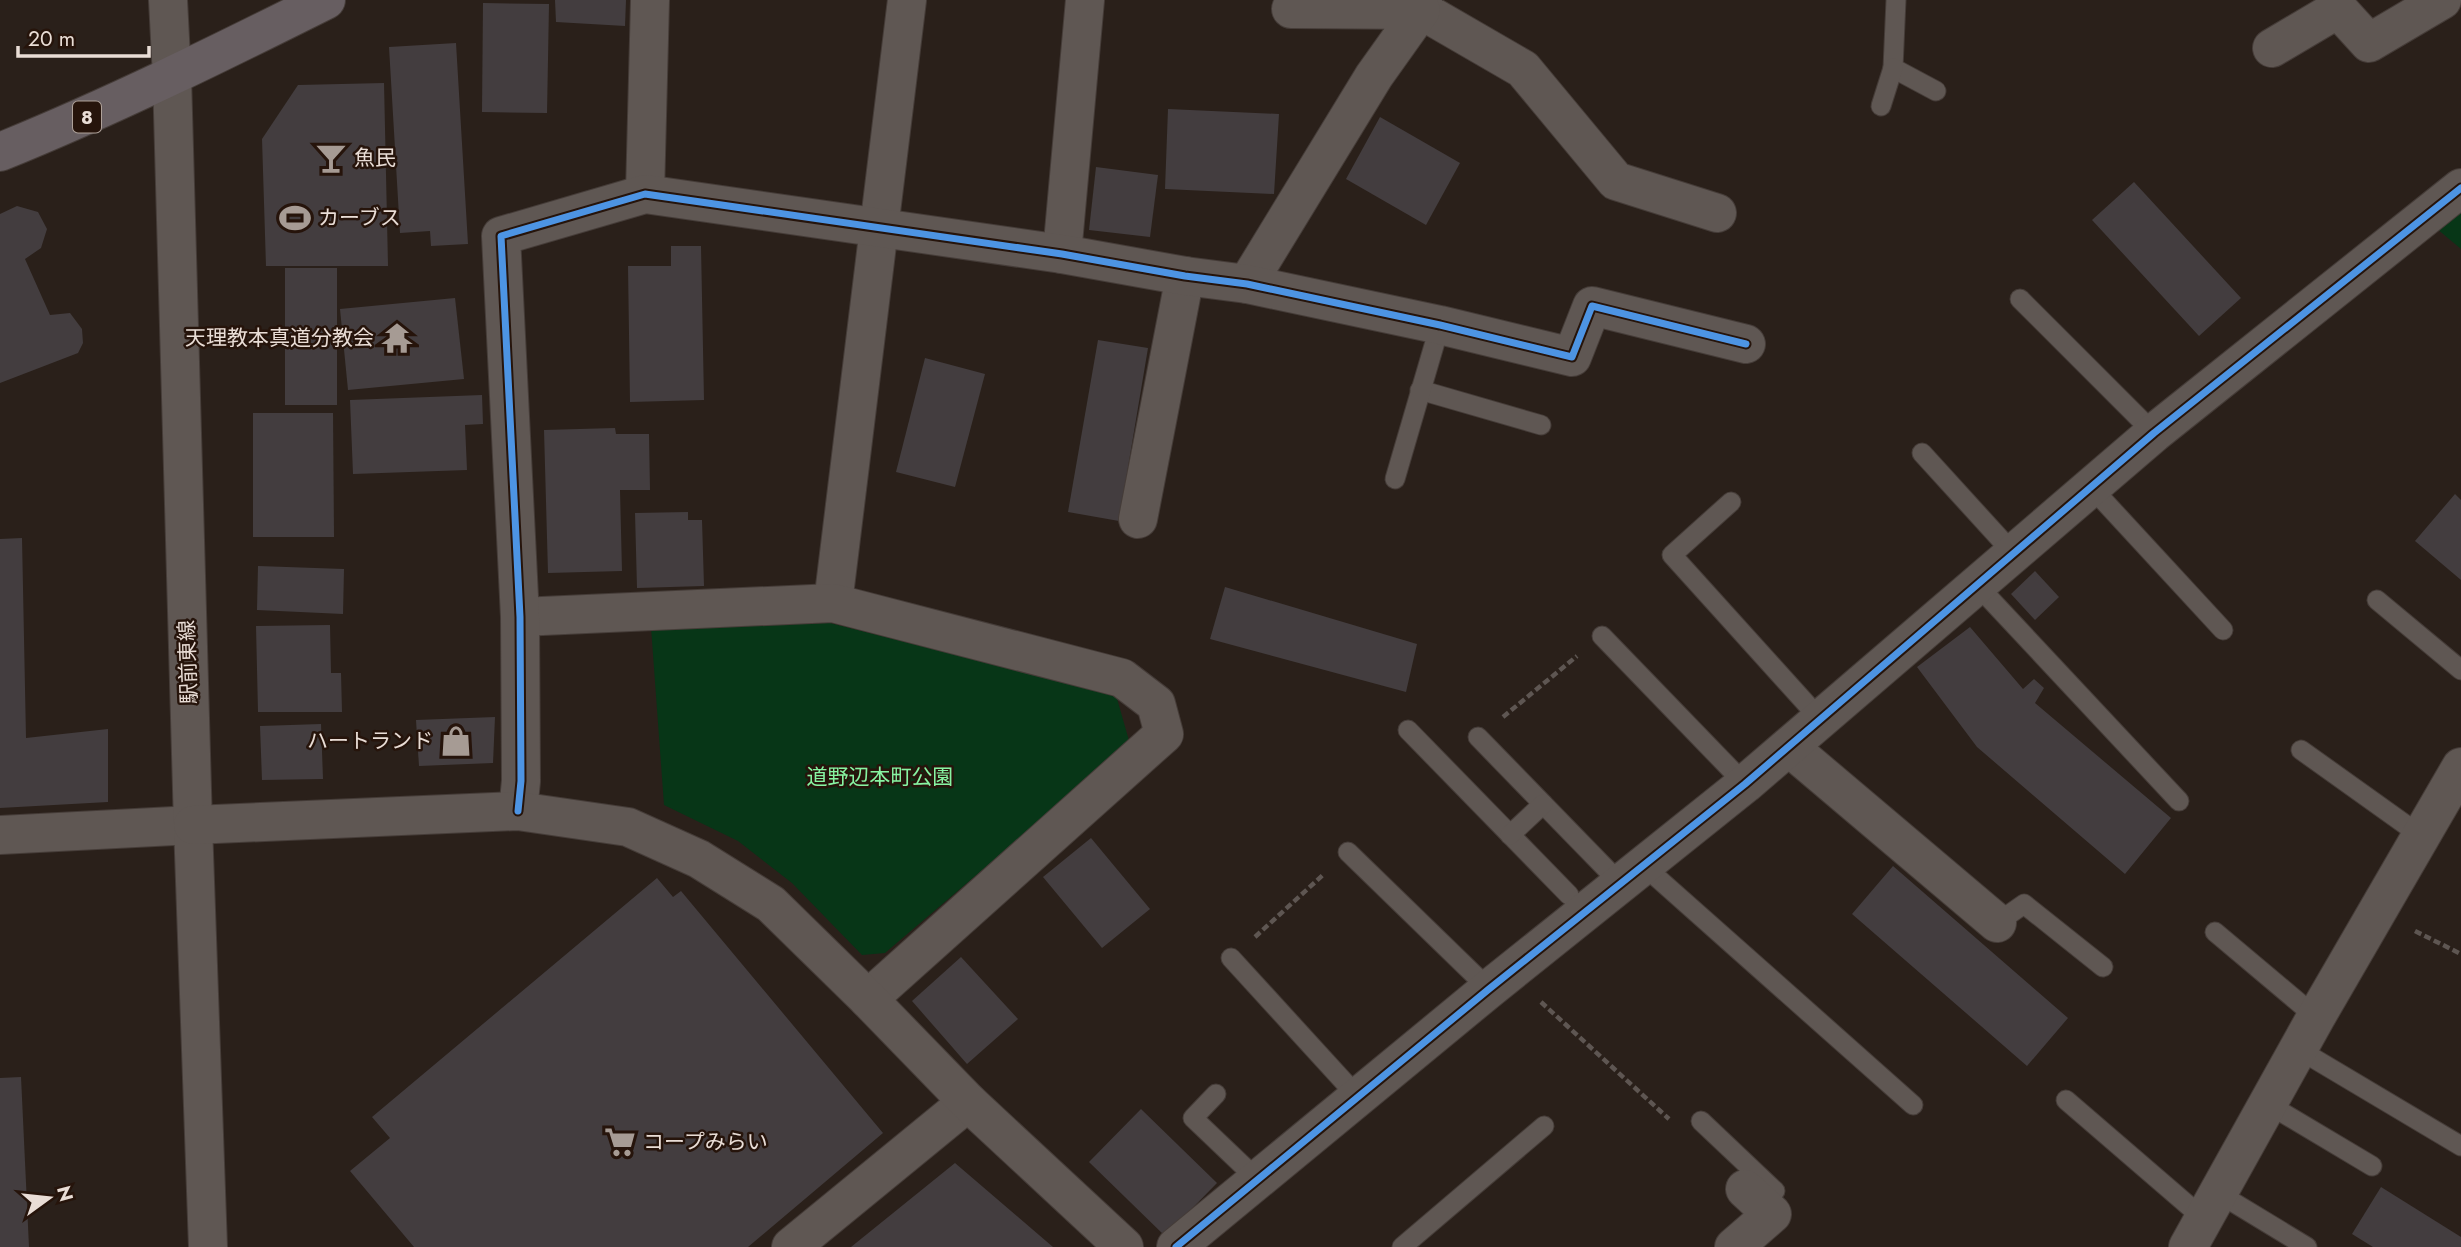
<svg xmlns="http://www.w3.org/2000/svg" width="2461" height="1247" viewBox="0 0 2461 1247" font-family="Jost,'Noto Sans JP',sans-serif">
  <rect width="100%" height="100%" fill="#2a201a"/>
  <g fill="#073617">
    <polygon points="2461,198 2461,249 2430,223"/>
    <polygon points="830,623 1116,695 1130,744 885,953 862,955 792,883 738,841 664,805 651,627"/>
  </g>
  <g fill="#433d3f">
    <polygon points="555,0 626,0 625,26 556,22"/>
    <polygon points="483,3 549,4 547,113 482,112"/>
    <polygon points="456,43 468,244 431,246 430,231 400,233 389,47"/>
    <polygon points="384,83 388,266 266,266 262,139 298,85"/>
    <polygon points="1168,109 1279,114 1274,194 1165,189"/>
    <polygon points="1380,117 1460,163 1426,225 1346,179"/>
    <polygon points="1096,167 1158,175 1150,237 1089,230"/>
    <polygon points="2134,182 2241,298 2199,336 2092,220"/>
    <polygon points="17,206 38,212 47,229 41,248 25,259 50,315 70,313 82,329 83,343 78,353 0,383 0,214"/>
    <polygon points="671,246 701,246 704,400 630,402 628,266 671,266"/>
    <rect x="285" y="268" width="52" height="137"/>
    <polygon points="455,298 464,379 348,390 340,309"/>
    <polygon points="1098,340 1148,348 1119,521 1068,512"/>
    <polygon points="925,358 985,374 955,487 896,472"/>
    <polygon points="482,395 483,424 465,425 467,470 353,474 350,400"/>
    <polygon points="253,413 333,413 334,537 253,537"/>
    <polygon points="615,428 616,434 649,434 650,490 620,490 622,571 548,573 544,430"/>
    <polygon points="2455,494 2461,500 2461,580 2415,541"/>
    <polygon points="688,512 688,520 702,520 704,586 637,588 635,513"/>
    <polygon points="22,538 26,738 108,729 108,802 0,808 0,539"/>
    <polygon points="258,566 344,569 343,614 257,610"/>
    <polygon points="2035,571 2059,597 2035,620 2011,594"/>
    <polygon points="1225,587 1417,644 1406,692 1210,639"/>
    <polygon points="330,625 331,673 341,673 342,712 258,712 256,626"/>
    <polygon points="1970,627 2023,689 2034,679 2044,688 2035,703 2171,818 2125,874 1977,747 1917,667"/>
    <polygon points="495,717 493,763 419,766 416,720"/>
    <polygon points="321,724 323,779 262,780 260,726"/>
    <polygon points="1091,838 1150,909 1102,948 1043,877"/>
    <polygon points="1893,866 2068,1018 2027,1066 1852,914"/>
    <polygon points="657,878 673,897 681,891 883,1133 748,1247 414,1247 350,1171 390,1138 372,1117"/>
    <polygon points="961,957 1018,1019 967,1064 912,1001"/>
    <polygon points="21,1077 29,1247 0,1247 0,1078"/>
    <polygon points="1141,1109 1217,1183 1165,1236 1089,1162"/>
    <polygon points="955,1163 1053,1247 851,1247"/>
    <polygon points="2381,1187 2461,1237 2461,1247 2373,1247 2352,1234"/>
  </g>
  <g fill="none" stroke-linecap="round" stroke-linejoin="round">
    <defs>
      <g id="service">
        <polyline points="1896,0 1893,68 1936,91"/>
        <polyline points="1881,106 1893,68"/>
        <polyline points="2020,299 2154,433"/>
        <polyline points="1420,390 1541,425"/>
        <polyline points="1922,453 2014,554"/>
        <polyline points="1395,479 1440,325"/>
        <polyline points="2091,487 2223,630"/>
        <polyline points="1731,502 1672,555 1821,720"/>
        <polyline points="1977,585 2179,801"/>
        <polyline points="2377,600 2461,670"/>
        <polyline points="1602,636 1745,784"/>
        <polyline points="1408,730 1569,895"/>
        <polyline points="1478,737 1621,884"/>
        <polyline points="2301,750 2420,835"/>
        <polyline points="1510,835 1543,804"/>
        <polyline points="1348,852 1489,989"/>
        <polyline points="1644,866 1913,1105"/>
        <polyline points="1997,923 2024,904 2103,967"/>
        <polyline points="2215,932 2316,1017"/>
        <polyline points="1231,958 1358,1097"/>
        <polyline points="2298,1049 2461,1146"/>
        <polyline points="1216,1094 1193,1118 1258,1180"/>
        <polyline points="2066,1100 2204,1219"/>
        <polyline points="2268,1104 2372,1166"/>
        <polyline points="1701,1121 1775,1191"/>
        <polyline points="2218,1193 2307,1247"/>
        <polyline points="1402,1247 1544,1126"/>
      </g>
      <g id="minor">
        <polyline points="1423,0 1421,10 1523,69 1616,181 1717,213"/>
        <polyline points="2272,48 2338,9 2369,43 2442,0"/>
        <polyline points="645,194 650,0"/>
        <polyline points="1062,254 1085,0"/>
        <polyline points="1247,284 1374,76 1421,10 1291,9"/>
        <polyline points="1138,519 1185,276"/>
        <polyline points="833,603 907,0"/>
        <polyline points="520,617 833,603 1122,678 1156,704 1164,734 868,999"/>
        <polyline points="1789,747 1997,923"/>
        <polyline points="518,811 521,781 520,617 501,236 645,194 1062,254 1185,276 1247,284 1440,325 1572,357 1592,306 1746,344"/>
        <polyline points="0,835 193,825"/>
        <polyline points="791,1247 968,1102"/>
        <polyline points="1176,1247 1489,989 1745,784 2154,433 2461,188"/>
        <polyline points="1734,1247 1772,1214 1745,1189"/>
        <polyline points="2188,1247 2316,1017 2461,767"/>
      </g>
      <g id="tertiary">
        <polyline points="168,0 172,77 193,825 208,1247"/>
        <polyline points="193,825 518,811 628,827 699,859 771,904 868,999 968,1102 1124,1247"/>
      </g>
      <path id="primary" d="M0,152c111,-45 218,-98 326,-152"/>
    </defs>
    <use href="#service" stroke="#453c38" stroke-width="21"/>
    <use href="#minor" stroke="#453c38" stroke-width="40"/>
    <use href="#tertiary" stroke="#453c38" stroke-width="40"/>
    <use href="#primary" stroke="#453c38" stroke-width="40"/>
    <g stroke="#5e5652" stroke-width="4.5" stroke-dasharray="7 3.5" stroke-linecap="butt">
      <polyline points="1503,717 1577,656"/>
      <polyline points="2415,931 2461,954"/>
      <polyline points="1255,937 1324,874"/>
      <polyline points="1541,1002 1669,1119"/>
    </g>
    <use href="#service" stroke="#5f5753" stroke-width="19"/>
    <use href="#minor" stroke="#5f5753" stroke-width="38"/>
    <use href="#tertiary" stroke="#5f5753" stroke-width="38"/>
    <use href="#primary" stroke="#675e61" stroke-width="38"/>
    <defs>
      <g id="cycleway">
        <polyline points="518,811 521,781 520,617 501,236 645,194 1062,254 1185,276 1247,284 1440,325 1572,357 1592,306 1746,344"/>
        <polyline points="1176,1247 1489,989 1745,784 2154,433 2461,188"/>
      </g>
    </defs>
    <use href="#cycleway" stroke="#26140b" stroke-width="11"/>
    <use href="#cycleway" stroke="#4d94e3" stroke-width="7"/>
  </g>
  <defs>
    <symbol id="bar-bare" viewBox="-9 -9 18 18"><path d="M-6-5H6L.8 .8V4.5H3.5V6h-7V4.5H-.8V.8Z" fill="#a69b94" stroke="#26140b" stroke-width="2.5" paint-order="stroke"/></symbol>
    <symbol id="stadium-bare" viewBox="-9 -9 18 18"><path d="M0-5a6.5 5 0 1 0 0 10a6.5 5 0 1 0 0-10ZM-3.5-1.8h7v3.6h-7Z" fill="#a69b94" stroke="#26140b" stroke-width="2.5" paint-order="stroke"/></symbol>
    <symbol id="temple-bare" viewBox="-9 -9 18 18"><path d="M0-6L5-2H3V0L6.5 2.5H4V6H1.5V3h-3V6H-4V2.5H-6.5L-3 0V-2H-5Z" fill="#a69b94" stroke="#26140b" stroke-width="2.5" paint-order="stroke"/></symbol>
    <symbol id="shop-bare" viewBox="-9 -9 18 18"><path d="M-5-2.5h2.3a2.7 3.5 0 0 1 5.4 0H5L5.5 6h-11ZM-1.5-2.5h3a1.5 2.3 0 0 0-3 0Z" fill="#a69b94" stroke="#26140b" stroke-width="2.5" paint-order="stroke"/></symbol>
    <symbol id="supermarket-bare" viewBox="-9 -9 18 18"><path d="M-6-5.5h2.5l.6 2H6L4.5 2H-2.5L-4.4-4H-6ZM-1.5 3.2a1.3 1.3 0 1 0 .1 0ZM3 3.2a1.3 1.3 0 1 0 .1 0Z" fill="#a69b94" stroke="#26140b" stroke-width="2.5" paint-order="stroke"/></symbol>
  </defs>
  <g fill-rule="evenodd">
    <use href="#bar-bare" x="309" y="136" width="44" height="44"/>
    <use href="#stadium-bare" x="273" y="196" width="44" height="44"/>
    <use href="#temple-bare" x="375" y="316" width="44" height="44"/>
    <use href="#shop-bare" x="434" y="719" width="44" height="44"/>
    <use href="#supermarket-bare" x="598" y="1120" width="44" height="44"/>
  </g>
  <g text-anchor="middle" stroke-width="5" stroke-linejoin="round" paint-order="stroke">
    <rect fill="#26140b" stroke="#aea199" stroke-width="2" x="73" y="101.5" width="28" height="31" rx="5"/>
    <g font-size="19" font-weight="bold" fill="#e9ddd6">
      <text x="87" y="124">8</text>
    </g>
    <g font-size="21" fill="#e9ddd6" stroke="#26140b" text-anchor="start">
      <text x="354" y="165">魚民</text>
      <text x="318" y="225">カーブス</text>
      <text x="374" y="345" text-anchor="end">天理教本真道分教会</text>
      <text x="433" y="748" text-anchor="end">ハートランド</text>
      <text x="643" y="1149">コープみらい</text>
    </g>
    <g font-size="21" fill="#e9ddd6" stroke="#26140b">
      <text transform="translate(188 662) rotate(-92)" y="7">駅前東線</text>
    </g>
    <g font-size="21" fill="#87f4a2" stroke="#26140b">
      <text x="880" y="784">道野辺本町公園</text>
    </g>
  </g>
  <g transform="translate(49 1198) rotate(75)" stroke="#26140b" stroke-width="5" paint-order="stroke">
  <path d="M0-5L12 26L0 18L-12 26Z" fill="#e9ddd6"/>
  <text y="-10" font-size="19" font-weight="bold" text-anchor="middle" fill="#e9ddd6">N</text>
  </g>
  <path d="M18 46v10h131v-10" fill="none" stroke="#e9ddd6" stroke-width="3.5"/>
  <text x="28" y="46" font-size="21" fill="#e9ddd6" stroke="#26140b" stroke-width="5" paint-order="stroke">20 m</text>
</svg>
